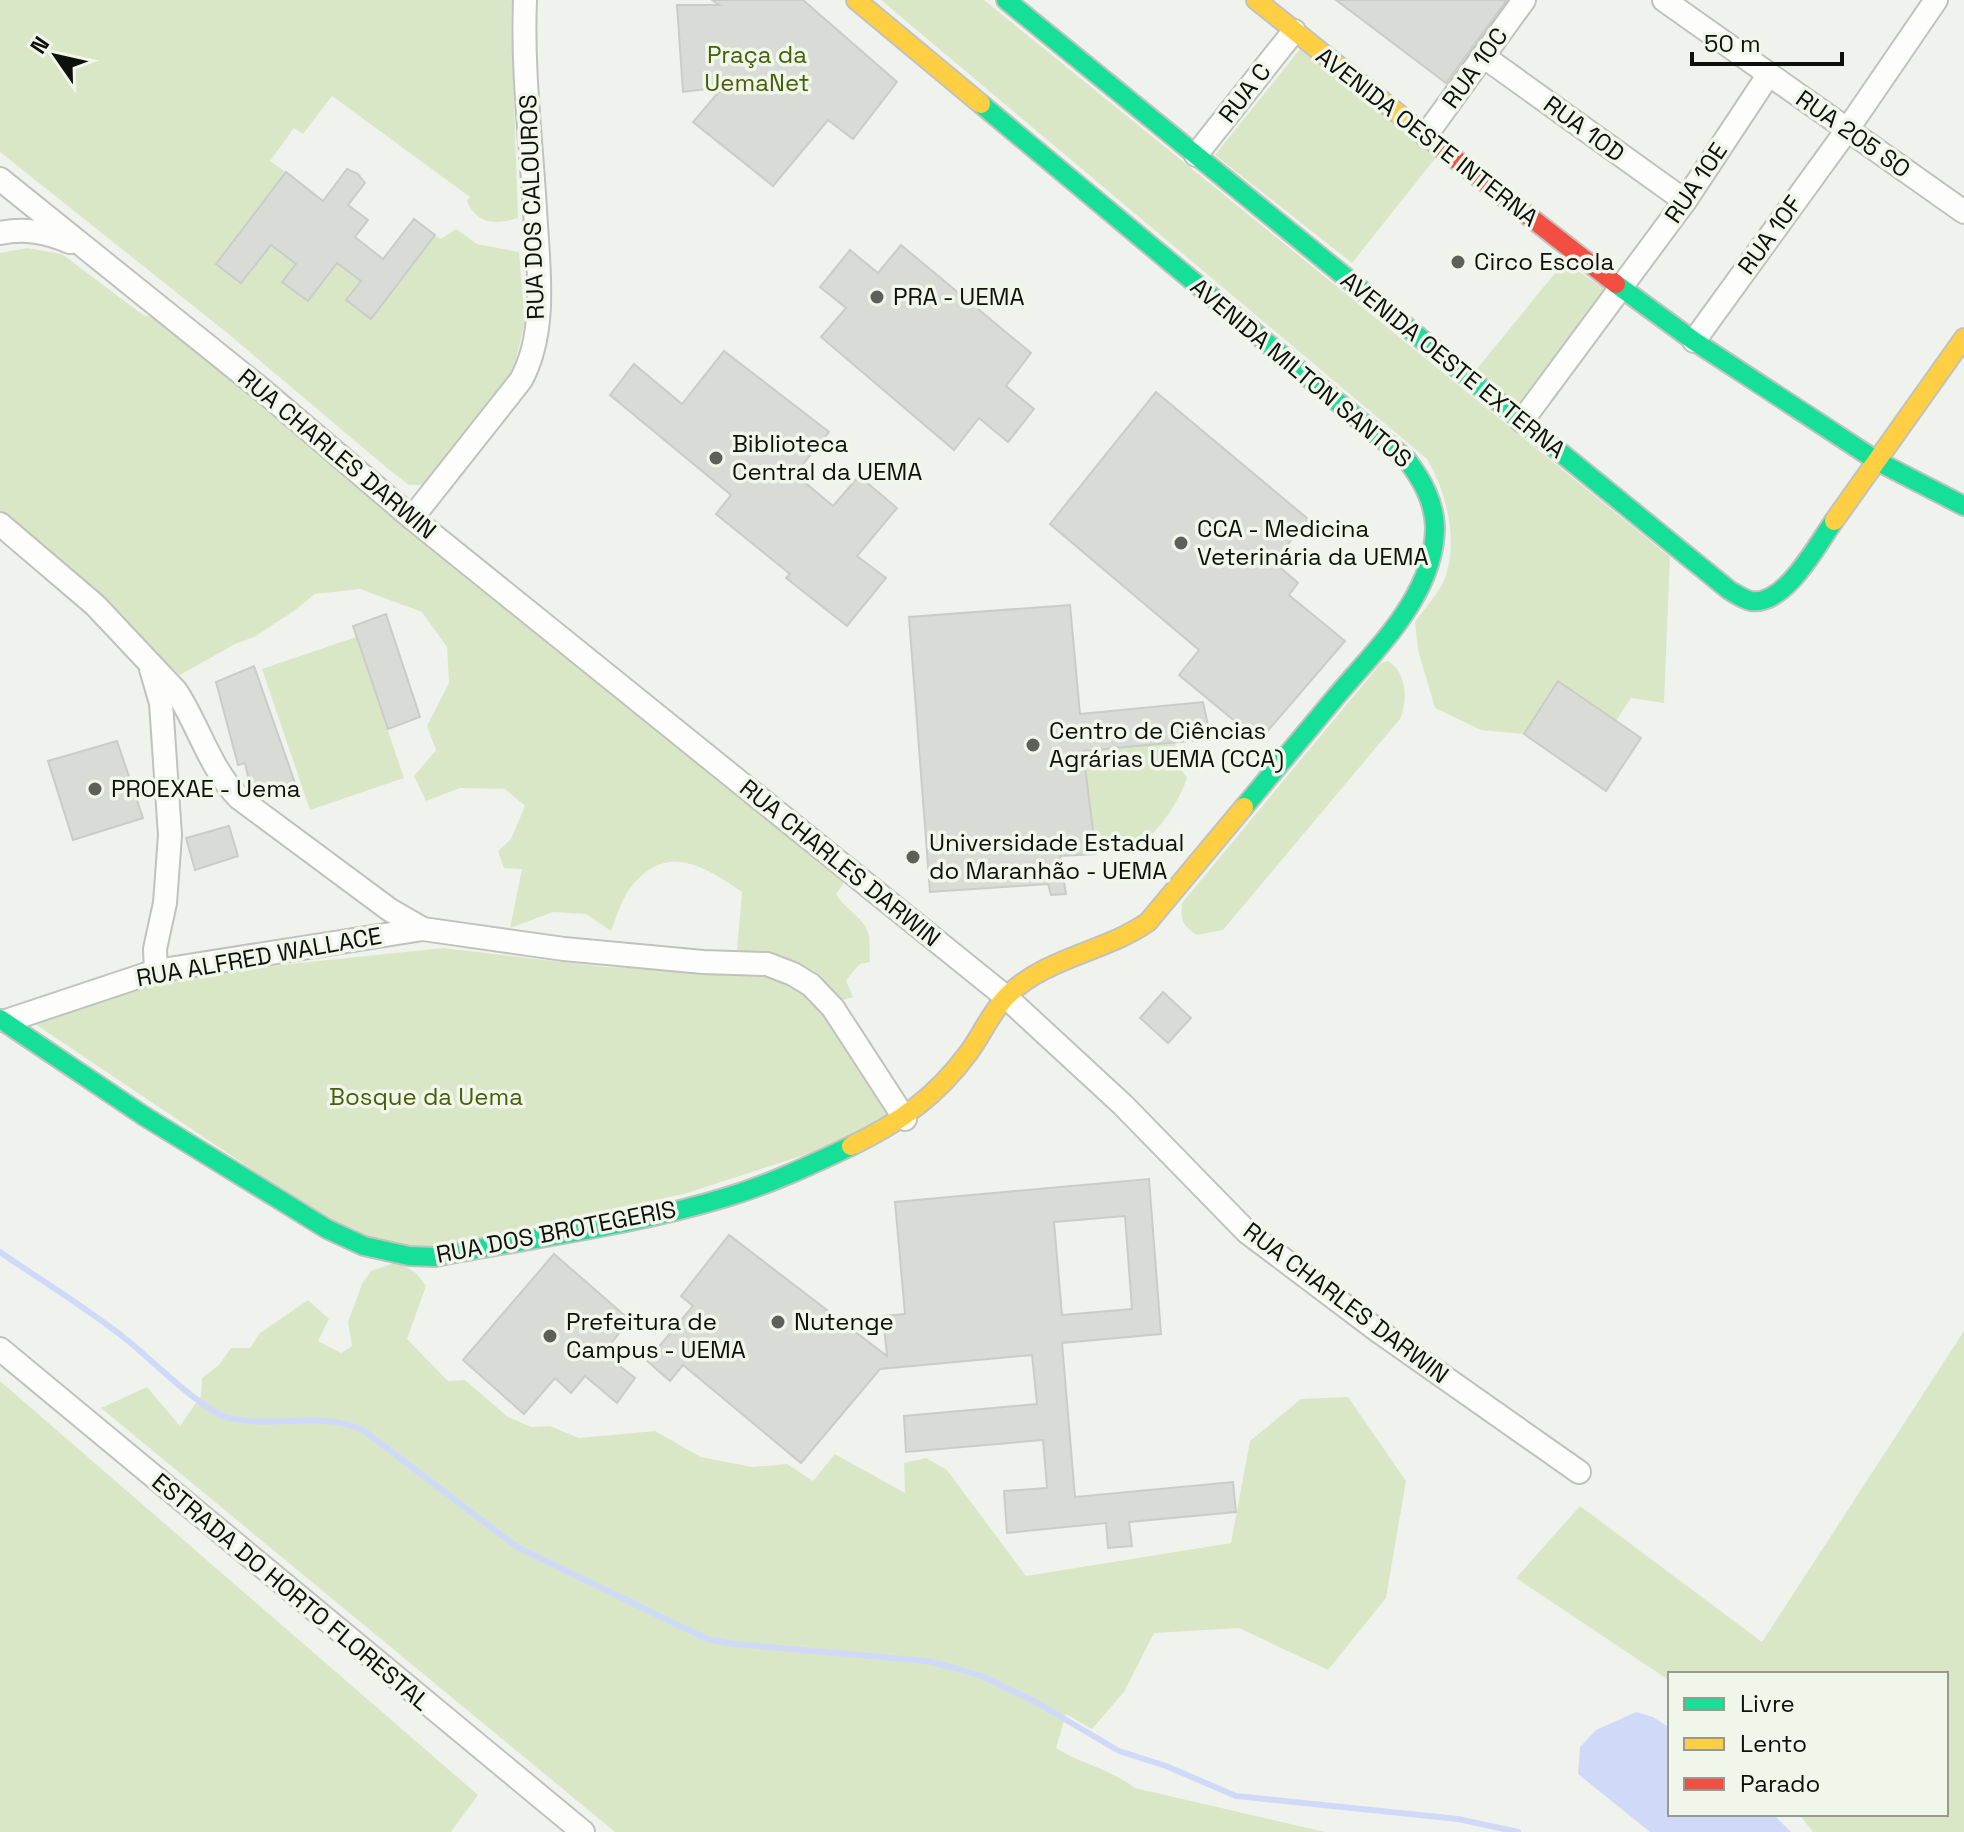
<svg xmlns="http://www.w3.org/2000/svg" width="1964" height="1832" viewBox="0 0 1964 1832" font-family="'Space Grotesk',sans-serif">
  <rect width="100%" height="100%" fill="#f0f3ed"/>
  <g fill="#dae7c6">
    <path d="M0,0h513l-2,16 7,202c-22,7 -41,7 -51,-17l3,-4 -138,-101 -29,38 -9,-6 -24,33 16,11 -69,92 24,19 30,-38 25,19 -13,18 25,19 29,-38 24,18 -14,19 24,19 64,-84 6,4 15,-10 21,15 42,8 6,70 -11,45 -32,50 -59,68h-14l-22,-17 -161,-136 -226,-180z"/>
    <path d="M881,0h103l686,557 -6,146 -33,-5 -15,23 -58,-39 -34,52 -43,-4 -46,-22 -17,-58 -3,-28c10,-14 26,-31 31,-47 12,-37 0,-84 -19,-116z"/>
    <polygon points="1300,49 1437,156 1352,263 1215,155"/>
    <path d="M27,248l35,6 81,61 12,3 689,565 -8,11c8,15 30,24 33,42 1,8 0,18 1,26l-10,2 -14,16 7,17 -10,3c-38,-38 -55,-42 -106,-50l5,-58c-41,-28 -78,-50 -113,-2 -8,11 -13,28 -18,41l-25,-17 -33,-2 -43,16 12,-59 -18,-1 -6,-17 13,-12 14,-33 -20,-17 -45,-1 -34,13 -12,-25 22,-26 -9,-24 22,-43 -2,-36 -25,-35 -62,-23 -45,5 -21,17 -40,26 -19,7 -55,31 -79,-75 -101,-86v-261z"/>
    <polygon points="1564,262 1611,293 1522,408 1476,370"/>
    <polygon points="356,637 404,778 310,810 262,669"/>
    <path d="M1388,661c19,11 20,40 12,58l-177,211 -26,5c-14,-9 -17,-15 -15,-32l199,-240z"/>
    <path d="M1175,742l5,26 7,10c-7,23 -36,69 -62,72 -10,1 -22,-7 -31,-10l-11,-89z"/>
    <polygon points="443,948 605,967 753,973 790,980 819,998 890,1115 820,1150 684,1194 423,1249 363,1236 318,1214 35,1024 139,986 175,976"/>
    <path d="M397,1262l19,11 10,13 -19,53 41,42 17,-1 43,37 23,10 19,-1 29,12 76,-7 46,26 51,10 35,-3 26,17 22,-27 70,39 -1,-30 22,-5 21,12 79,106 205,-33 19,-102 51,-42 47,-2 58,84 -20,117 -58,72 -89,-42 -85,5 -30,59 -32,37 -26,-15 -10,34c25,16 55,21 79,40l190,44h-710l-514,-424 46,-21 33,39 21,-30 1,-18 17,-13 12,-17h19l10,-15 48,-33 21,19 -11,22 23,12 11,-7 -4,-24 14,-38 9,-13z"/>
    <polygon points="1964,1331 1964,1832 1813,1832 1799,1814 1946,1814 1946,1674 1670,1674 1670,1681 1516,1578 1580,1506 1762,1642"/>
    <polygon points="0,1381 478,1795 451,1832 0,1832"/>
  </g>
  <polygon fill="#d0daf8" points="1636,1712 1653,1717 1670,1728 1670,1814 1773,1814 1791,1832 1650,1832 1578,1774 1580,1747 1596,1730"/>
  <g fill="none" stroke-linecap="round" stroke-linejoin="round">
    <path stroke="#d0daf8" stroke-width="6" d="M0,1252c42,29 87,56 127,88 23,18 76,72 102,78 47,11 87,-8 134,12l154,117 190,92 28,5 192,17 28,7 29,9 50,24 85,50 47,15 70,30 222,23 60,13"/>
  </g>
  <g fill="#d8dbd6" stroke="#caccc8" stroke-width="2" fill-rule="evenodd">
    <polygon points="712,0 803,0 897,82 853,139 828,120 773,186 693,122 723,87 683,92 677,5 719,5"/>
    <polygon points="1336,0 1507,0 1446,83"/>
    <polygon points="347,169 358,174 365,183 348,205 368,220 355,237 383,259 414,219 435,235 371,319 346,300 361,281 337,263 308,301 282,282 296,264 271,245 241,283 216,264 286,172 323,201"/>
    <polygon points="901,245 1031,353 1006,386 1034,409 1008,442 979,418 954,450 821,337 846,308 820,287 850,250 878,273"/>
    <polygon points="724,351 829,432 795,474 833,506 859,476 897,508 857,556 886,578 847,626 786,578 790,574 716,514 731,495 610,395 634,364 682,404"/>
    <polygon points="1156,392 1308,519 1274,562 1298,583 1289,595 1345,641 1259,741 1179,675 1199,650 1050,524"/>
    <polygon points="1070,605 1080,714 1203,702 1211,739 1083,751 1096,854 1060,856 1066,894 1051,895 1048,884 930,892 909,617"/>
    <polygon points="386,614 420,717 388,729 353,626"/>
    <polygon points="254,666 295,783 257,794 251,790 245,763 238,765 216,682"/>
    <polygon points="1558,681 1641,738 1606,791 1524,734"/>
    <polygon points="117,741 143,818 73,840 48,761"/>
    <polygon points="229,826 238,856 195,870 186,838"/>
    <polygon points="1163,992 1191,1018 1168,1043 1140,1018"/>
    <path d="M1149,1179l12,155 -99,9 13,154 158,-15 3,30 -107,10 3,24 -24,2 -2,-25 -99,10 -3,-42 43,-3 -4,-48 -137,12 -2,-36 133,-12 -5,-49 -152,14 -79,94 -118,-98 -13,16 -23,-20 46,-55 -12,-10 48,-61 158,121 -4,-40 22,-2 -10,-112zM1125,1216l7,93 -70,6 -8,-93z"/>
    <polygon points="554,1254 630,1320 603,1353 635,1378 617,1403 585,1376 571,1393 555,1378 524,1414 463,1360"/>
  </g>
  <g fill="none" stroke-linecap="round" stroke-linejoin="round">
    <defs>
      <g id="street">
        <polyline points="1664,0 1964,212"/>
        <polyline points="1483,56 1685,201"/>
        <polyline points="1426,135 1524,0"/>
        <polyline points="1196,155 1294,31"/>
        <polyline points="0,179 261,389 412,518 1006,997 1123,1105 1247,1232 1377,1330 1579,1472"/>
        <path d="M0,233c25,-5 46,-1 70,9"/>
        <polyline points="1694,341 1847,130 1936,0"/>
        <polyline points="1522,421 1685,201 1769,74"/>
        <path d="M412,518l109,-138c27,-49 17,-116 14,-170 -4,-69 -13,-141 -10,-210"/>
        <path d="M0,524l95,81 81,86c23,35 33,76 63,107l151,112 33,19 141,20 139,13 64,2 26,10 18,11 22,23 72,111"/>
        <polyline points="151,669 161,703 170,835 165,903 155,949 156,971"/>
        <polyline points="6,1021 156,971 423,929"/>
        <polyline points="0,1349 583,1832"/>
      </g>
      <g id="fast">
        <path d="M1006,0l723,590c7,4 14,9 22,11 34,5 66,-56 83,-80"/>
        <path d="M981,104l426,356c15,20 27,41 28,67 0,68 -60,123 -101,172 -30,36 -60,72 -90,108"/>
        <polyline points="1616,284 1694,341 1877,461 1964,506"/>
        <path d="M0,1019l144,97 183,113 37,17 45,10 26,1c97,-19 197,-31 292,-60 43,-13 84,-32 124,-51"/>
      </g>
      <g id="slow">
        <polyline points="856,0 981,104"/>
        <polyline points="1256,0 1445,151"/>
        <polyline points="1834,521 1964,338"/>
        <path d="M851,1146c48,-23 86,-50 118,-94 13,-18 23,-41 38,-56 39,-39 98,-44 141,-74l96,-115"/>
      </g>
      <polyline id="jam" points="1445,151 1616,284"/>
    </defs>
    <use href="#street" stroke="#c0c2be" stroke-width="26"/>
    <use href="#fast" stroke="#c0c2be" stroke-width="22"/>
    <use href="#slow" stroke="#c0c2be" stroke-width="22"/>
    <use href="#jam" stroke="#c0c2be" stroke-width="22"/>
    <use href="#street" stroke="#fdfdfc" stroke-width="22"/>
    <use href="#fast" stroke="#16e098" stroke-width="18"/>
    <use href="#slow" stroke="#ffcf43" stroke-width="18"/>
    <use href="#jam" stroke="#f24e42" stroke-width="18"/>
  </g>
  <g fill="#5d5f5b" stroke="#f1f6ea" stroke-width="3">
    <circle cx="1458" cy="262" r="8"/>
    <circle cx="877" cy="297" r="8"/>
    <circle cx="716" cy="458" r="8"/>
    <circle cx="1181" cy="543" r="8"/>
    <circle cx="1033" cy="745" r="8"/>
    <circle cx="95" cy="789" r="8"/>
    <circle cx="913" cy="857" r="8"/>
    <circle cx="778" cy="1322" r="8"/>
    <circle cx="550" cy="1336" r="8"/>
  </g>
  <g text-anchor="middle" stroke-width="7" stroke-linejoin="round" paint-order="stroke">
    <g font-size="24" fill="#465f09" stroke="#f1f6ea">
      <text x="757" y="63">Praça da<tspan x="757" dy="28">UemaNet</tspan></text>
      <text x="426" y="1105">Bosque da Uema</text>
    </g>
    <g font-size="24" fill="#0e100c" stroke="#f1f6ea">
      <text transform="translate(1475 68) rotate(-54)" y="8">RUA 10C</text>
      <text transform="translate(1245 93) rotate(-52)" y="8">RUA C</text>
      <text transform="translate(1584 129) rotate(36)" y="8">RUA 10D</text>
      <text transform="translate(1853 134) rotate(35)" y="8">RUA 205 SO</text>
      <text transform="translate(1427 137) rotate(38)" y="8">AVENIDA OESTE INTERNA</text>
      <text transform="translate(1696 183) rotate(-56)" y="8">RUA 10E</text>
      <text transform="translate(532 207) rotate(-92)" y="8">RUA DOS CALOUROS</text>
      <text transform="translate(1770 235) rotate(-54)" y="8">RUA 10F</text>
      <text transform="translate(1453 365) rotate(39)" y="8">AVENIDA OESTE EXTERNA</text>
      <text transform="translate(1301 373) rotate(40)" y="8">AVENIDA MILTON SANTOS</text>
      <text transform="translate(337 454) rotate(40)" y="8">RUA CHARLES DARWIN</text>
      <text transform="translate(840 863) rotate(39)" y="8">RUA CHARLES DARWIN</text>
      <text transform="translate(259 957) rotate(-10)" y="8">RUA ALFRED WALLACE</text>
      <text transform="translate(556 1232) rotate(-11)" y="8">RUA DOS BROTEGERIS</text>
      <text transform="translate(1346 1303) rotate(37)" y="8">RUA CHARLES DARWIN</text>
      <text transform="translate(291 1592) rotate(40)" y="8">ESTRADA DO HORTO FLORESTAL</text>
    </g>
    <g font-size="24" fill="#0e100c" stroke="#f1f6ea" text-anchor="start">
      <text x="1474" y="270">Circo Escola</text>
      <text x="893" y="305">PRA - UEMA</text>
      <text x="732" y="452">Biblioteca<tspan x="732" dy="28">Central da UEMA</tspan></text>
      <text x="1197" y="537">CCA - Medicina<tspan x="1197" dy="28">Veterinária da UEMA</tspan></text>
      <text x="1049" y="739">Centro de Ciências<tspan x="1049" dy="28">Agrárias UEMA (CCA)</tspan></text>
      <text x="111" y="797">PROEXAE - Uema</text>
      <text x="929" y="851">Universidade Estadual<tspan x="929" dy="28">do Maranhão - UEMA</tspan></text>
      <text x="566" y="1330">Prefeitura de<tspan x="566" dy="28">Campus - UEMA</tspan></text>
      <text x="794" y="1330">Nutenge</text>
    </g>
  </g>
  <rect x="1668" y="1672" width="280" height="144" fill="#f1f6ea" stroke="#969a91" stroke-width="2"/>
  <rect x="1684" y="1698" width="40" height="12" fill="#16e098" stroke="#969a91" stroke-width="2"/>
  <text x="1740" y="1712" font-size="24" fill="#0e100c">Livre</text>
  <rect x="1684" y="1738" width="40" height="12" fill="#ffcf43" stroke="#969a91" stroke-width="2"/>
  <text x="1740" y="1752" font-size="24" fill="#0e100c">Lento</text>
  <rect x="1684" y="1778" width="40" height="12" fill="#f24e42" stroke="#969a91" stroke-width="2"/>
  <text x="1740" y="1792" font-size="24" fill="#0e100c">Parado</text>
  <g transform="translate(56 56) rotate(304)" stroke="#f1f6ea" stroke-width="6" paint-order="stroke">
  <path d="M0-6L14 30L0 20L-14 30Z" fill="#0e100c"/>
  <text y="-12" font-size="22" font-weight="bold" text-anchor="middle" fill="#0e100c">N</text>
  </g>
  <path d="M1692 52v12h150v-12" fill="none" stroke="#0e100c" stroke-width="4"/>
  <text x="1704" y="52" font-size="24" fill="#0e100c" stroke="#f1f6ea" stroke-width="6" paint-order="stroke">50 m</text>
</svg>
